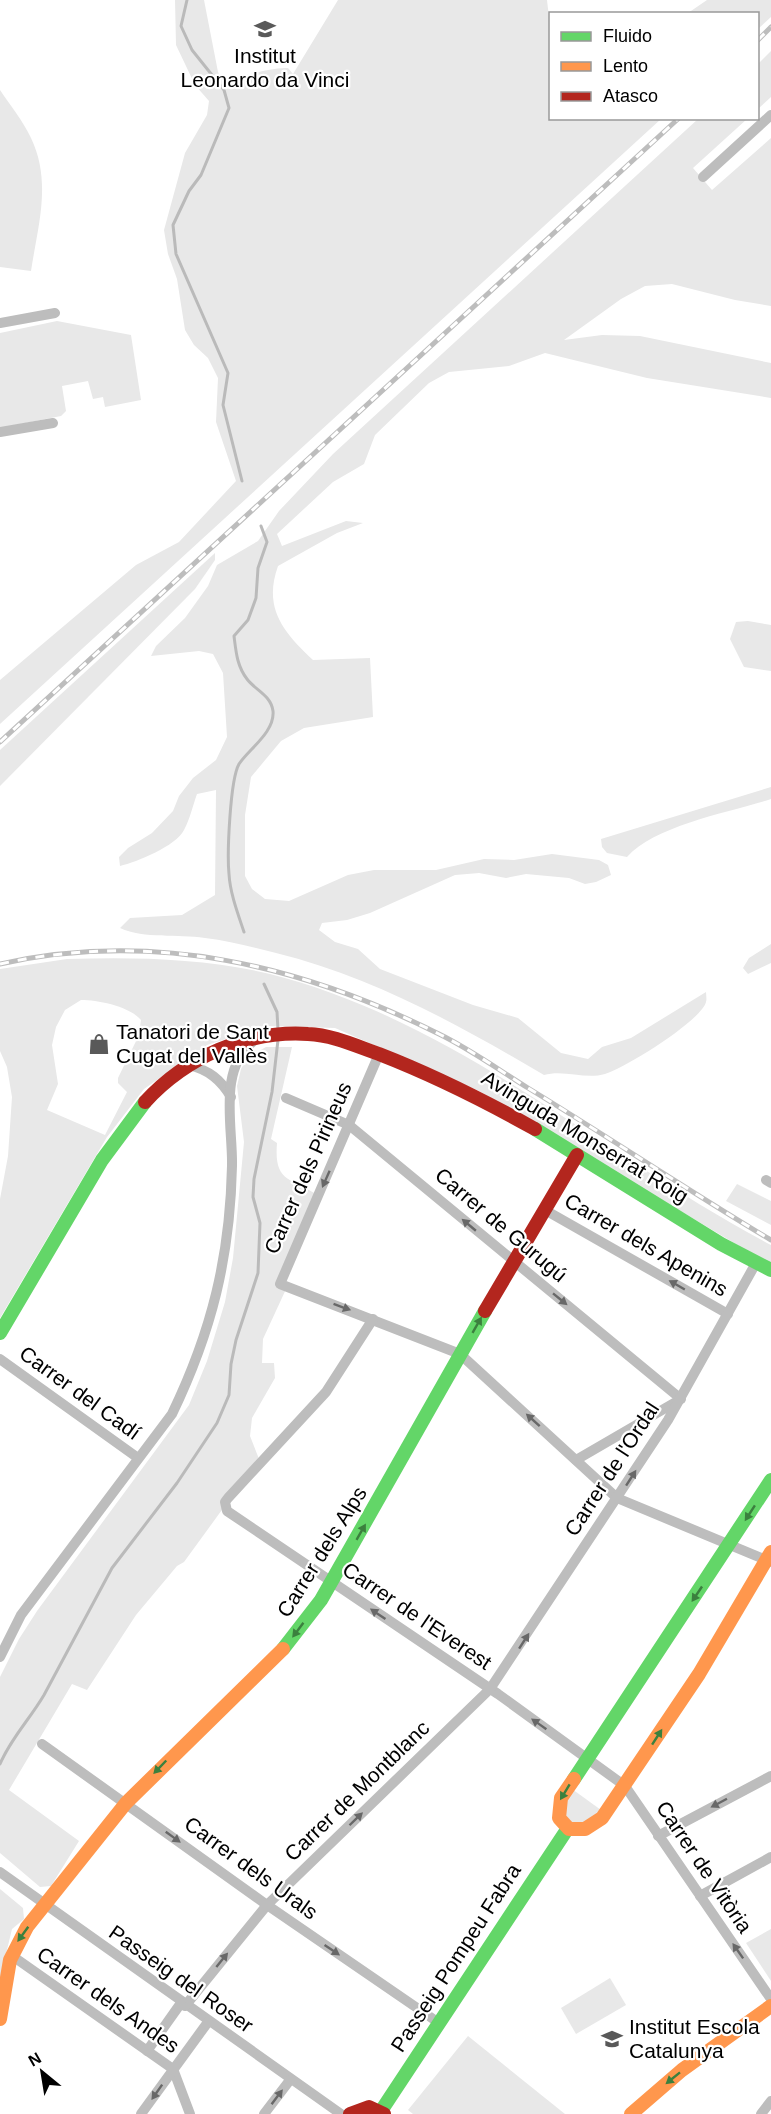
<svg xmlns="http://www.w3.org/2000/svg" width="771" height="2114" viewBox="0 0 771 2114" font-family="Arial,sans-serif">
  <rect width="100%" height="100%" fill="#fff"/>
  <g fill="#e8e8e8" fill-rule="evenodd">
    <path d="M175,0h29l14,72 2,4c23,4 45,-9 68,-8l5,6 45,-74h209l3,26v92l111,1 -661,605v-44l136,-115 43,-23 57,-61 -20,-59 2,-44 -10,-20 -14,-13 -9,-15 -8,-51 -9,-25 -4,-24 21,-77 22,-38 2,-14 -14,-16 -19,-40z"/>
    <polygon points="707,0 771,0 771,17 758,29 758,14 688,13"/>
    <polygon points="771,51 771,97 758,109 758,64"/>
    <path d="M0,90c10,15 23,31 31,48 21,44 7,87 0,133l-31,-4z"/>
    <path d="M698,119h49l-54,49 19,22 59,-52v168l-36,-6 -63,-16 -27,2 -24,13 -57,41 38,-5 38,1 131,27v35l-124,-20 -102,-25 -36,13 -60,6 -20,11 -54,52 -11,29 -31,18 -56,52 5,12 64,-25 17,2 -26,10 -59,33c-15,42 5,66 35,94l57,-2 3,59 -69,11 -23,13 -30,36 -6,38v61l7,13 13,10 24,2 59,-26 26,-5h62l48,-11 30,1 38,-6 47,6 9,5 3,10 -15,7 -11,2 -16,-6 -43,-4 -20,4 -27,-5 -24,2 -85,38 -23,7 -25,3 -3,7 16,12 23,7 22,20 93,36 45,13 43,35 27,6 14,-12 29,-9 75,-46c0,3 1,7 0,10 -5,19 -81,66 -101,72 -20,6 -41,-5 -61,1 -85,-50 -171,-98 -268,-122 -23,-6 -47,-12 -71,-15 -28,-4 -60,1 -85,-10l10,-10 52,-3 33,-20 1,-105 -19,4c-4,11 -7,25 -13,36 -8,16 -47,32 -64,36l-1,-9 9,-9 24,-15 21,-22 6,-15 14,-18 23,-18 11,-23 -4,-64 -10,-19 -14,-3 -48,5 5,-10 29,-28 23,-32 9,-21 41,-24 21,-30 54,-57z"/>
    <polygon points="57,321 131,335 141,400 105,407 103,397 93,399 88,381 62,386 66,411 61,416 0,428 0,333"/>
    <polygon points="215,553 215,560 195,589 0,786 0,750"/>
    <polygon points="748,621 771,625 771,671 744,667 730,639 736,622"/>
    <path d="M771,787v12c-40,13 -116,26 -144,58l-20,-4 -5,-6 -1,-8z"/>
    <polygon points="771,944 771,963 748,974 743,968 749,958"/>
    <path d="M67,959c68,-2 136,-1 203,15 187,47 334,183 501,271v20l-292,-174 -144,-63 -68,-2 -60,19 -63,44 -37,48 -107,181v-119l8,-43 4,-59 -5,-30 -7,-16v-82zM81,1000c17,0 48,6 60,20l-2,15 -21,43v5l9,9 -22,43 -58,-25 11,-26 -6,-39 4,-18 9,-17z"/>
    <path d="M266,1047h26l-21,92 6,4c-3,38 11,34 41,52l-38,85 7,7 -24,52 -1,24h12l1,15 -23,40 -2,18 9,23 -75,103 -7,4 -41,49 -49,75 -15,-6 -63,106 70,51 -28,45 -11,1 -40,-34v-176l19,-38 18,-28 152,-206 18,-44 18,-59 8,-44 11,-116 -7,-56 4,-17 7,-12z"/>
    <polygon points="737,1184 771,1201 771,1225 726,1201"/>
    <polygon points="572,1789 601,1810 583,1826 567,1820 564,1805"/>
    <polygon points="0,1889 23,1908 24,1919 12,1929 0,1979"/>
    <polygon points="771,1929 771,1981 746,1943"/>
    <polygon points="610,1978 626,2005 576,2034 561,2008"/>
    <polygon points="468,2036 565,2114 413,2114 408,2110"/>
  </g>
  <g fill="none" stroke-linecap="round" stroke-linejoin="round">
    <g stroke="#bababa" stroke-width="3">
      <polyline points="187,0 181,26 192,50 224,90 229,108 201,175 189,191 173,225 176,254 228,373 223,405 242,481"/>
      <path d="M244,932c-6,-18 -14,-39 -15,-58 -2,-20 1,-94 10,-110 10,-15 36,-32 34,-53 -2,-16 -18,-21 -26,-32 -10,-13 -11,-27 -13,-43l14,-16 8,-22 2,-30 9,-26 -6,-16"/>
      <polyline points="264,984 277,1012 278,1030"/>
      <path d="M0,1764c11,-26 30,-45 44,-69l68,-127 65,-85 40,-60 12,-28 2,-31 5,-24 22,-67 2,-50 -7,-26 1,-18 18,-87 6,-52"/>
    </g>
    <g stroke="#bdbdbd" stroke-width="10">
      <polyline points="703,177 771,115"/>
      <polyline points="0,323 55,313"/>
      <polyline points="0,432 53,423"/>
      <polyline points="376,1061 280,1284 460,1354 617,1498 771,1562"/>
      <path d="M189,1065c20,5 32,15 42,32"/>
      <polyline points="286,1098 349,1125 681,1399 576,1460"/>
      <polyline points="766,1180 771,1183"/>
      <polyline points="545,1210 728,1314"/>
      <polyline points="373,1319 326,1392 228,1498 225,1502 227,1511 498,1694 625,1786 771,1999"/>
      <polyline points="0,1359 138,1458"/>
      <path d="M0,1657l21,-42 151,-201c40,-83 58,-157 60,-248 1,-40 -15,-98 23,-126"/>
      <polyline points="42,1744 267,1905 439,2023"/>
      <polyline points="658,1836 771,1776"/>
      <polyline points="0,1872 341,2114"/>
      <polyline points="700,1896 771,1857"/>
      <polyline points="11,1955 173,2069 190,2114"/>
      <polyline points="185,2006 267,1905 490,1689 668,1420 756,1263"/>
      <polyline points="147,2051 181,2003"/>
      <polyline points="141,2114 208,2022"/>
      <polyline points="264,2114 290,2080"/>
      <polyline points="761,2114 771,2101"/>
    </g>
    <g stroke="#63d668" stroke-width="14">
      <polyline points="535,1129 721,1244 771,1270"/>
      <polyline points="0,1333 102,1160 145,1102"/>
      <polyline points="283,1649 321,1600 485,1311"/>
      <polyline points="574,1779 771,1480"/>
      <polyline points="381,2111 568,1828"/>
    </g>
    <g stroke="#ff974d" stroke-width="14">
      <polyline points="574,1779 561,1798 559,1818 569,1829 585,1829 602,1818 699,1674 771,1552"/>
      <polyline points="0,2019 10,1960 27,1927 126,1803 283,1649"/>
      <polyline points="631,2114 682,2070 771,2006"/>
    </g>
    <g stroke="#b3261e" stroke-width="14">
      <path d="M145,1102c41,-45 102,-72 163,-68 25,1 48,12 71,20 54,21 106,47 156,75"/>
      <polyline points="485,1311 577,1155"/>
      <polyline points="350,2114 369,2107 384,2114"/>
    </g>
    <defs>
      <g id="rail">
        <polyline points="758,40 771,27"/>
        <polyline points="0,742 679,118"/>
        <path d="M0,964c154,-34 301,1 439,70 31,15 60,36 89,54 82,50 161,103 243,152"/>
      </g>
    </defs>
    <use href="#rail" stroke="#bdbdbd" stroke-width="5"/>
    <use href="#rail" stroke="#fff" stroke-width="3" stroke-dasharray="9" stroke-linecap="butt"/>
  </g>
  <defs><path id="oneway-solid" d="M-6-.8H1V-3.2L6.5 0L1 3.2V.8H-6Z" transform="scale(1.5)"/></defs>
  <g fill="#686868">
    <use href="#oneway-solid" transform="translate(326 1179) rotate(114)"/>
    <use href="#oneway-solid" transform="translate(469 1225) rotate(-140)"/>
    <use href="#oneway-solid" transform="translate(677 1285) rotate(-150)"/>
    <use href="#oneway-solid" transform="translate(560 1299) rotate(39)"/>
    <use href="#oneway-solid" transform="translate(342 1307) rotate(20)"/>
    <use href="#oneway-solid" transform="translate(533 1420) rotate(-138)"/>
    <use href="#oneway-solid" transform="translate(631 1478) rotate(-57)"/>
    <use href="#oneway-solid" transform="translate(378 1614) rotate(-146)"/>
    <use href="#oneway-solid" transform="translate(524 1641) rotate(-57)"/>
    <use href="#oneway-solid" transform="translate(539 1724) rotate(-145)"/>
    <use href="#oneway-solid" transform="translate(719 1803) rotate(152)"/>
    <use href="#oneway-solid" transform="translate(356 1819) rotate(-44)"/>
    <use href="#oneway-solid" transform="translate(173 1837) rotate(36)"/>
    <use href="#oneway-solid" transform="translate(332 1950) rotate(34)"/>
    <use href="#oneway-solid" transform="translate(738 1951) rotate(-125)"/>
    <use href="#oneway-solid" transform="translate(222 1960) rotate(-51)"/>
    <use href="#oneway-solid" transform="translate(157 2092) rotate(125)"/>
    <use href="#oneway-solid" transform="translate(277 2097) rotate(-53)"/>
  </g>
  <g fill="#3b803e">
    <use href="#oneway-solid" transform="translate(477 1325) rotate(-60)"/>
    <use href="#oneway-solid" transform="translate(750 1513) rotate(123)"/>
    <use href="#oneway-solid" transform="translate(361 1532) rotate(-60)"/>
    <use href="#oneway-solid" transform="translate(697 1594) rotate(124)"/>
    <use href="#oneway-solid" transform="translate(298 1630) rotate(127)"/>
    <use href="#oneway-solid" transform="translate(657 1737) rotate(-57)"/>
    <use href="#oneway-solid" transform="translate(160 1767) rotate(134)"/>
    <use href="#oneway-solid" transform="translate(565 1792) rotate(121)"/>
    <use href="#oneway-solid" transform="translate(23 1934) rotate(126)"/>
    <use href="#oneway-solid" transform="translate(673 2078) rotate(141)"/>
  </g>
  <defs>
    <symbol id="school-bare" viewBox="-9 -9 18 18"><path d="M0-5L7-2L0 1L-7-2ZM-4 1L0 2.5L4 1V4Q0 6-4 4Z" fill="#595959" stroke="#fff" stroke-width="2.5" paint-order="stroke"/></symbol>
    <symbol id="shop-bare" viewBox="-9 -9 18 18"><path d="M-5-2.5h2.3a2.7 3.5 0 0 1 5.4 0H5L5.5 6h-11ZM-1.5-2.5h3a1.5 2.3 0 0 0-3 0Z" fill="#595959" stroke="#fff" stroke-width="2.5" paint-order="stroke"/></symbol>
  </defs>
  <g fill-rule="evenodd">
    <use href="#school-bare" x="250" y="14" width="30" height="30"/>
    <use href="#shop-bare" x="84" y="1029" width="30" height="30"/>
    <use href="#school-bare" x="597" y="2024" width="30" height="30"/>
  </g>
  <g text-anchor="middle" stroke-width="4.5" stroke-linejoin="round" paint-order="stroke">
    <g font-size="21" fill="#000" stroke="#fff" text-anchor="start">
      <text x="265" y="63" text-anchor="middle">Institut<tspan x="265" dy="24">Leonardo da Vinci</tspan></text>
      <text x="116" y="1039">Tanatori de Sant<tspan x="116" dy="24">Cugat del Vallès</tspan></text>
      <text x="629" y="2034">Institut Escola<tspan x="629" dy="24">Catalunya</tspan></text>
    </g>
    <g font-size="21" fill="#000" stroke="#fff">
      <text transform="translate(585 1137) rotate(31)" y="7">Avinguda Monserrat Roig</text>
      <text transform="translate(308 1168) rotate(-66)" y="7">Carrer dels Pirineus</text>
      <text transform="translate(501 1225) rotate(40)" y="7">Carrer de Gurugú</text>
      <text transform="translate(646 1245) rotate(30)" y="7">Carrer dels Apenins</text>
      <text transform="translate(80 1393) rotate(36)" y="7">Carrer del Cadí</text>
      <text transform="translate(612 1469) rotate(-57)" y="7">Carrer de l'Ordal</text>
      <text transform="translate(322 1552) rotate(-58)" y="7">Carrer dels Alps</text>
      <text transform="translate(417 1616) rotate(34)" y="7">Carrer de l'Everest</text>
      <text transform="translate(357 1791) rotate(-44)" y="7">Carrer de Montblanc</text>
      <text transform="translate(704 1867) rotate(56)" y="7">Carrer de Vitòria</text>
      <text transform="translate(251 1868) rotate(36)" y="7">Carrer dels Urals</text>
      <text transform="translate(456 1958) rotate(-57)" y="7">Passeig Pompeu Fabra</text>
      <text transform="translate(181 1979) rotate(35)" y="7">Passeig del Roser</text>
      <text transform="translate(108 2000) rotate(35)" y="7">Carrer dels Andes</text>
    </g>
  </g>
  <rect x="549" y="12" width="210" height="108" fill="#ffffff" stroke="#999999" stroke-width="1.5"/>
  <rect x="561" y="32" width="30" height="9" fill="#63d668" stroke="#999999" stroke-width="1.5"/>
  <text x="603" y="42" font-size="18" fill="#000000">Fluido</text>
  <rect x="561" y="62" width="30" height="9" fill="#ff974d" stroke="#999999" stroke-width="1.5"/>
  <text x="603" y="72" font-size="18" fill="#000000">Lento</text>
  <rect x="561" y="92" width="30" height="9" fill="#b3261e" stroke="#999999" stroke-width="1.5"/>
  <text x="603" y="102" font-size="18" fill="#000000">Atasco</text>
  <g transform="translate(42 2072) rotate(330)" stroke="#ffffff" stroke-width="4.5" paint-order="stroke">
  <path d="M0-4.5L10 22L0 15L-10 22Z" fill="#000000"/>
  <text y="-9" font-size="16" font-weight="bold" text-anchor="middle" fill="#000000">N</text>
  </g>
</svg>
